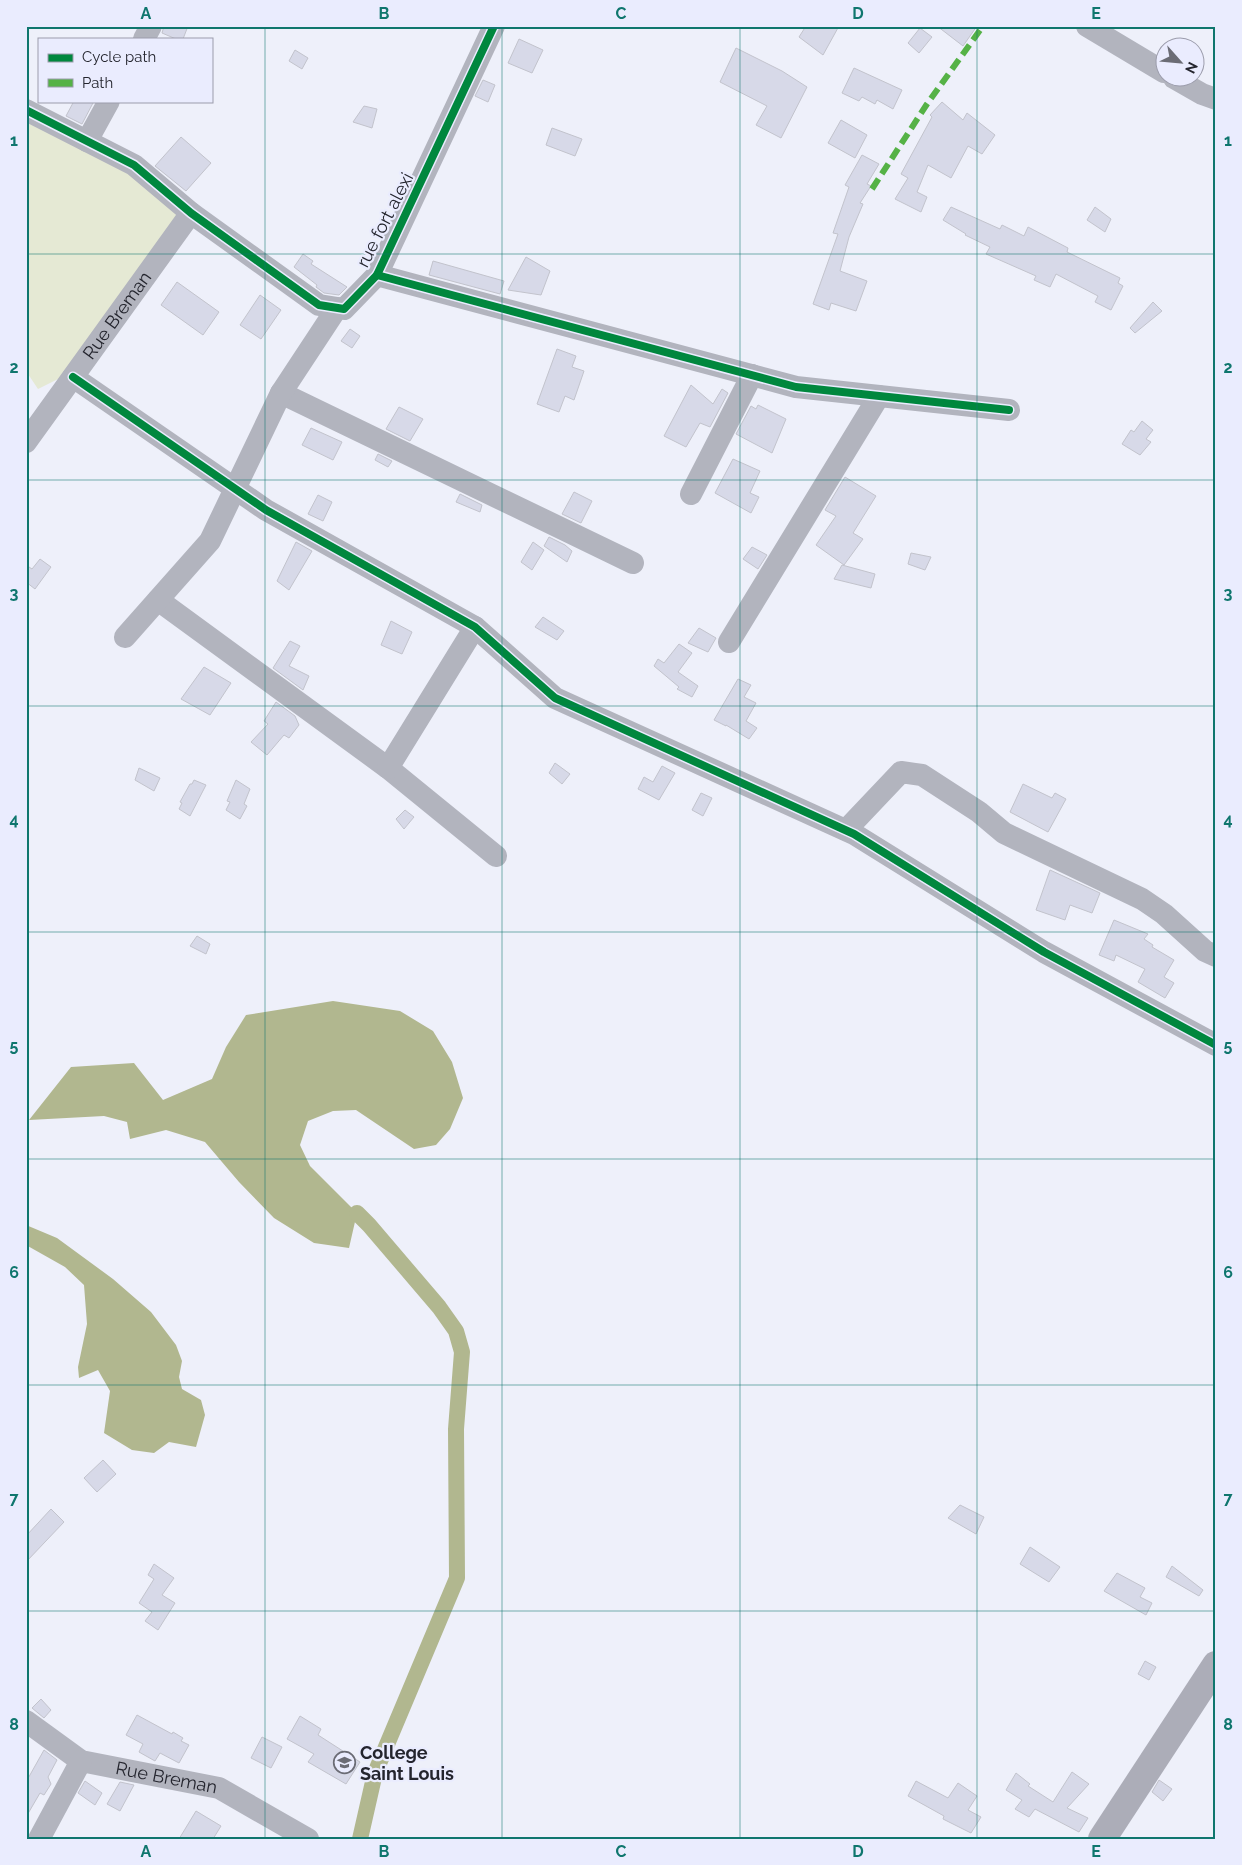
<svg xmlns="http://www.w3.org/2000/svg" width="1242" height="1865" viewBox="0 0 1242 1865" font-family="Raleway,sans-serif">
  <rect width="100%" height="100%" fill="#eef0fa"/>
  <polygon fill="#e5e9d4" points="30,122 133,175 179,213 68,374 38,389 26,371 26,125"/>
  <g fill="#b1b78f">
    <polygon points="333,1001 400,1011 433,1031 452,1062 463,1098 450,1129 436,1145 414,1149 356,1110 333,1111 308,1121 300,1145 310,1166 357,1213 349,1248 314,1243 274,1218 239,1182 205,1142 166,1130 130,1139 127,1122 104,1116 29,1120 71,1067 134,1063 163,1100 212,1079 226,1047 246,1015"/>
    <polygon points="26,1225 57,1238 113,1279 151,1312 176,1345 182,1361 179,1377 182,1389 201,1400 205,1415 196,1447 169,1442 154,1453 132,1450 104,1433 110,1391 98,1370 79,1378 78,1367 87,1324 84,1285 65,1267 26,1245"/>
  </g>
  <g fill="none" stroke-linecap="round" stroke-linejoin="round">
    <polyline stroke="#b1b78f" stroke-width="16" points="357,1213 369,1225 439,1307 456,1331 462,1352 456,1429 457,1578 375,1773 360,1839"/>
  </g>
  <g fill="#d7d9e8" stroke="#c2c3cc">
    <polygon points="164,26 188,26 183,39 176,39 162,33"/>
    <polygon points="806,26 839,26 823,55 799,37"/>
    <polygon points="937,26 977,26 963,46"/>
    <polygon points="920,28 932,37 919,53 908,43"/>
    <polygon points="519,39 543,50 532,73 508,63"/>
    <polygon points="736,48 782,71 807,87 781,138 756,125 767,106 720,82"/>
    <polygon points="295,50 308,58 302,69 289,61"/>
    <polygon points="854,68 902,90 893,109 877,100 875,104 862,97 859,101 842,93"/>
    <polygon points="483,80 495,85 488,102 475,96"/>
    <polygon points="74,101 94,101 82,124 66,116"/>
    <polygon points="942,102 963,120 967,113 995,135 982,154 968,146 951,178 928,165 917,192 927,197 921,212 895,199 908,178 901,174 932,117 930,115"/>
    <polygon points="364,106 377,109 372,128 353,122"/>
    <polygon points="841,120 867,135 855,158 828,143"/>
    <polygon points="552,128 582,139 575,156 546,145"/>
    <polygon points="181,137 211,163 186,191 155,166"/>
    <polygon points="862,155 879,164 867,184 871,186 860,203 863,204 849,237 840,271 867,281 856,311 831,303 829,310 813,304 838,234 833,233 849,187 845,185"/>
    <polygon points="951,207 1000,229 1002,225 1024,236 1028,227 1068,248 1067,252 1120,278 1118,283 1123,286 1111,310 1095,302 1098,296 1056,274 1050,287 1034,280 1036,276 986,254 990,247 965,235 966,234 943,220"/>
    <polygon points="1095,207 1111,219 1105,232 1087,220"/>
    <polygon points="303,254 313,261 311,264 347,287 339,295 324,293 316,287 317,285 294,267"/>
    <polygon points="526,257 550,271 541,295 508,290"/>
    <polygon points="433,261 504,281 500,294 429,275"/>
    <polygon points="177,282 219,312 203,335 161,305"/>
    <polygon points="260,295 281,310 261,339 240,325"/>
    <polygon points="1153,302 1162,311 1135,333 1130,328"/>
    <polygon points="350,329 360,336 352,348 341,341"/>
    <polygon points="557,349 576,356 572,367 584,371 574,400 565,396 559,412 537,404"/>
    <polygon points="691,385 713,404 722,389 728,393 710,427 700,423 686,447 664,436"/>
    <polygon points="758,405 786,419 772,453 736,434 751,406 756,409"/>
    <polygon points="399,407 423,419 410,441 386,429"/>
    <polygon points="1142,421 1153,430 1146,439 1151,442 1140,455 1122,444 1131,430 1134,432"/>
    <polygon points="311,428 342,442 333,460 302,445"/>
    <polygon points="378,454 392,461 388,467 375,460"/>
    <polygon points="733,459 760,471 750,493 759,497 751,513 715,493"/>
    <polygon points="845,477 876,496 853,533 863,539 844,565 816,545 836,516 825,510"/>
    <polygon points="574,492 592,501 581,523 562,514"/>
    <polygon points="460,494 482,505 480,512 456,502"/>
    <polygon points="318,495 332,502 323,521 308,514"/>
    <polygon points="549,537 565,545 572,551 567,562 544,546"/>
    <polygon points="296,542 312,551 289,590 277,581"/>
    <polygon points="533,542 544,550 532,570 521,562"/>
    <polygon points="752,547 767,555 758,569 743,559"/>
    <polygon points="911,553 931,557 925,570 908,564"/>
    <polygon points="40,559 51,567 35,589 26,582 26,565 32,569"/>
    <polygon points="842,565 875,574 871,588 834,579"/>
    <polygon points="543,617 564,631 557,640 535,627"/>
    <polygon points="391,621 412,632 402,654 381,645"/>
    <polygon points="699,628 716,638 708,652 688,643"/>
    <polygon points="290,641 300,646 289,666 309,676 303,690 273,668"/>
    <polygon points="679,644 692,653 678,672 698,686 692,697 677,689 679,687 654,666 658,659 664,663"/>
    <polygon points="204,667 231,683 210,715 181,699"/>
    <polygon points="738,679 751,685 744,697 756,703 746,721 757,728 749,739 726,725 726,726 714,720"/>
    <polygon points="276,702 295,716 299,725 289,738 284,735 267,755 251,742 268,724 264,721"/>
    <polygon points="555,763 570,774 562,784 549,773"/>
    <polygon points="662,766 675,773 659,800 638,789 644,777 653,782"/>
    <polygon points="139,768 160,778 154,791 135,780"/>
    <polygon points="194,780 206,785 190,816 179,809 182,803 180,802 190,784 192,784"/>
    <polygon points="236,780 250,789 244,804 247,806 240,819 226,810 230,802 227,801"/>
    <polygon points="1023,784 1052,798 1055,793 1066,799 1048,832 1010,812"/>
    <polygon points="701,793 712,798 703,816 692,810"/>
    <polygon points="405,810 414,817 404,829 396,819"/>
    <polygon points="1050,870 1100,893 1092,913 1070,905 1065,920 1036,910"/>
    <polygon points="1114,920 1148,934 1144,939 1153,945 1152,947 1174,960 1164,977 1174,983 1165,998 1138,982 1145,969 1116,955 1114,961 1099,955"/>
    <polygon points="197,936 210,944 206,954 190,946"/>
    <polygon points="103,1460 116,1474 97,1492 84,1478"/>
    <polygon points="960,1505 984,1517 976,1534 948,1518"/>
    <polygon points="51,1509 64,1522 26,1562 26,1536"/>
    <polygon points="1030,1547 1060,1567 1049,1582 1020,1564"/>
    <polygon points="154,1564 174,1578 162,1595 175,1603 158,1630 145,1621 152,1612 139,1603 154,1579 148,1575"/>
    <polygon points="1172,1566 1203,1590 1199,1596 1166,1577"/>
    <polygon points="1117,1573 1145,1588 1140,1597 1152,1603 1146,1615 1104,1591"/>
    <polygon points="1145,1661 1156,1667 1149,1680 1138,1674"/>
    <polygon points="41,1699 51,1710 44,1718 32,1708"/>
    <polygon points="137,1715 172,1734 173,1732 183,1738 181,1741 189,1745 179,1763 160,1753 155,1761 139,1752 143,1744 126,1735"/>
    <polygon points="300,1716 321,1729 318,1735 360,1762 346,1784 308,1762 314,1754 287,1739"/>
    <polygon points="262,1737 282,1747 271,1768 251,1758"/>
    <polygon points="44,1750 57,1760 48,1777 51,1784 44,1795 40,1793 26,1817 26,1782"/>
    <polygon points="1072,1772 1089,1784 1067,1808 1088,1818 1079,1832 1035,1809 1029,1817 1015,1809 1022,1800 1006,1790 1016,1773 1030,1784 1028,1786 1053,1802"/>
    <polygon points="1159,1780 1172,1789 1163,1801 1152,1792"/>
    <polygon points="85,1781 102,1793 95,1805 78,1793"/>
    <polygon points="916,1781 948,1798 958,1783 977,1796 968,1810 981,1817 971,1833 943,1819 944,1816 908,1796"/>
    <polygon points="120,1782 134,1785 120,1811 107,1804"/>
    <polygon points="196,1811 221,1826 213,1839 179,1839"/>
  </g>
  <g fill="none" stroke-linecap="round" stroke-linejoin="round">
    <g stroke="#b2b4be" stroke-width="22">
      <polyline points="1087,26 1164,72"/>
      <polyline points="144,39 151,26"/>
      <polyline points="1174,78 1202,94 1216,99"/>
      <polyline points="26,110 134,165 191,213 319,305 344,309 377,275 494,26"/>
      <polyline points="87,141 109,101"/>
      <polyline points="377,275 796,387 1009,410"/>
      <polyline points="73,377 266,510 475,627 555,698 854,834 1044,952 1216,1045"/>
      <polyline points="281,393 633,563"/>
      <path id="s1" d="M26,442l165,-229"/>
      <polyline points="691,494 752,375"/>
      <polyline points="158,600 388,768 496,856"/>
      <polyline points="125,637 210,541 281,393 337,308"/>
      <polyline points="729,642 879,396"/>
      <polyline points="388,768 475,627"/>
      <polyline points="846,830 901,772 922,775 979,812 1004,833 1142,899 1164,914 1205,951 1216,956"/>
      <path id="s2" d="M26,1721l55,40 138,27 89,51"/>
      <polyline points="39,1839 81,1761"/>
    </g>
    <polyline stroke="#acadb8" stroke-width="28" points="1102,1839 1216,1665"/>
    <g stroke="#55b246" stroke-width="6" stroke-dasharray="12 6" stroke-linecap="butt">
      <polyline points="791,26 792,27"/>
      <polyline points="872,189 927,104 983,26"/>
    </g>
    <defs>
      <g id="cycleway">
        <polyline points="26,110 134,165 191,213 319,305 344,309 377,275 494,26"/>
        <polyline points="377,275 796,387 1009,410"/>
        <polyline points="73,377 266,510 475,627 555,698 854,834 1044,952 1216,1045"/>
      </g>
    </defs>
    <use href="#cycleway" stroke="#eaecfe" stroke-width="11"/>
    <use href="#cycleway" stroke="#00873e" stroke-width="8"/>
  </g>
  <path fill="none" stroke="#0f766e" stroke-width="1" stroke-opacity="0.55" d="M265,26v1813M502,26v1813M740,26v1813M977,26v1813M26,254h1190M26,480h1190M26,706h1190M26,932h1190M26,1159h1190M26,1385h1190M26,1611h1190"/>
  <defs>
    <symbol id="school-ring" viewBox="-11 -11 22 22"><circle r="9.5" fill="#eaecfe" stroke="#6b6c75" stroke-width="1.5"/><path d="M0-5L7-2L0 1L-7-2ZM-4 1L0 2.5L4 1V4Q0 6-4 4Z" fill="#6b6c75"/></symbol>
  </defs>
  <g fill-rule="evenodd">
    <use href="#school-ring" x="332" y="1750" width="25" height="25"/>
  </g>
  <g text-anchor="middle" stroke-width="4.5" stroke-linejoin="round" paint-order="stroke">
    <g font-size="18" fill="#24252e" stroke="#eaecfe">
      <text transform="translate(385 220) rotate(-63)" y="6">rue fort alexi</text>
      <text dy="6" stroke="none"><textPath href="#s1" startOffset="156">Rue Breman</textPath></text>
      <text dy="6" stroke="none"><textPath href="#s2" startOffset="155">Rue Breman</textPath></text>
    </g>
    <g font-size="18" font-weight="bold" fill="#24252e" stroke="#eaecfe" text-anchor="start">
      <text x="360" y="1759">College<tspan x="360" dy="21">Saint Louis</tspan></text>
    </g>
  </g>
  <rect width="1242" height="1865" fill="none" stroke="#eaecfe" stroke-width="55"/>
  <rect x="38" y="38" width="175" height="65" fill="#eaecfe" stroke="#9b9cab"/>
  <rect x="48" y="54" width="25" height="8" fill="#00873e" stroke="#9b9cab"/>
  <text x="82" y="62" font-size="15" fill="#24252e">Cycle path</text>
  <rect x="48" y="79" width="25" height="8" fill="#55b246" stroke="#9b9cab"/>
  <text x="82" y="88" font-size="15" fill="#24252e">Path</text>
  <g transform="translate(1180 62) rotate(117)"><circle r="24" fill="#eaecfe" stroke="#9b9cab"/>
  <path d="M0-4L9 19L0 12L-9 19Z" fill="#6b6c75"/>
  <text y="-8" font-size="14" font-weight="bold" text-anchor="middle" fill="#24252e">N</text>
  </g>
  <rect x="28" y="28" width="1186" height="1810" fill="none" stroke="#0f766e" stroke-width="2"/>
  <g font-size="16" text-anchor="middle" font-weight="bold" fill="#0f766e">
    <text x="146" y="19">A</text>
    <text x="384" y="19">B</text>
    <text x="621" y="19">C</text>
    <text x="858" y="19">D</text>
    <text x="1096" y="19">E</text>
    <text x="14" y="146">1</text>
    <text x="1228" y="146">1</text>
    <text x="14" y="373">2</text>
    <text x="1228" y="373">2</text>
    <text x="14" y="599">3</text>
    <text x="1228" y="599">3</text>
    <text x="14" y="825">4</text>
    <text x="1228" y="825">4</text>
    <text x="14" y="1051">5</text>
    <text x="1228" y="1051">5</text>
    <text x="14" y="1278">6</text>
    <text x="1228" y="1278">6</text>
    <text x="14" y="1504">7</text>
    <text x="1228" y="1504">7</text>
    <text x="14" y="1730">8</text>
    <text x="1228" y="1730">8</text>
    <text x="146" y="1857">A</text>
    <text x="384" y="1857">B</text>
    <text x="621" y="1857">C</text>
    <text x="858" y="1857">D</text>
    <text x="1096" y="1857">E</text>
  </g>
</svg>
